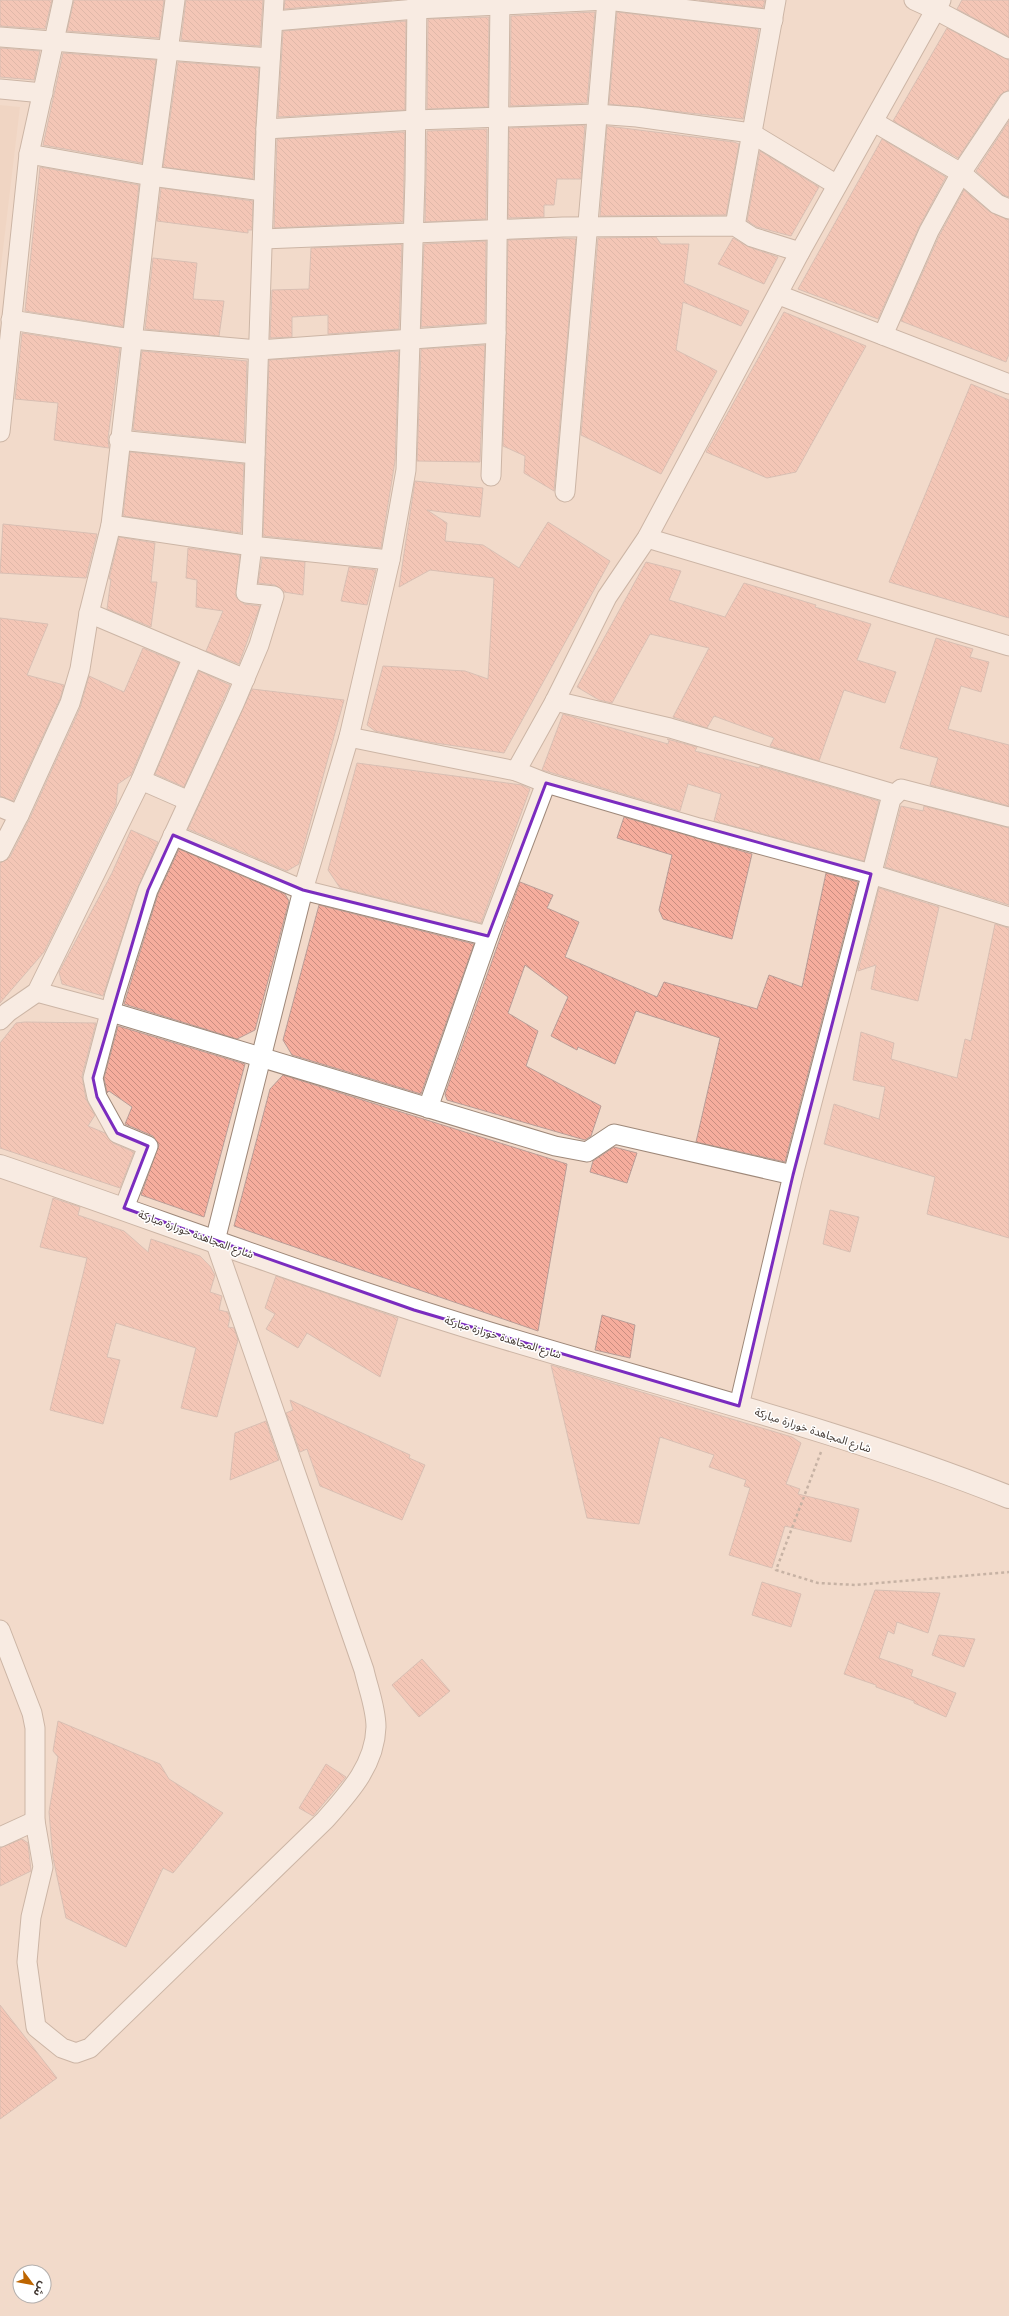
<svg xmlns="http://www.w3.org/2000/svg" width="1009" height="2316" viewBox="0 0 1009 2316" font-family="Inter,'Noto Sans Arabic',sans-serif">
  <defs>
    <pattern id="building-back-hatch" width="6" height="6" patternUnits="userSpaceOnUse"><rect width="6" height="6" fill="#f6ad9d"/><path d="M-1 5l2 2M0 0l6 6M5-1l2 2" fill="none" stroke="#c98e81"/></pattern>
  </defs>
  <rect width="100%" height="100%" fill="#f2daca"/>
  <polygon fill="#eecfba" points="0,105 20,107 0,275"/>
  <g fill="url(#building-back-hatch)" stroke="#b99d97">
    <polygon points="0,0 52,0 45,29 0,26"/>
    <polygon points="74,0 164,0 159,38 67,31"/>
    <polygon points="186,0 263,0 260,46 181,40"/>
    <polygon points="285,0 392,0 284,9"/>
    <polygon points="699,0 765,0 763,8"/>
    <polygon points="962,0 1009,0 1009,37 957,9"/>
    <polygon points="595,12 587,103 510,106 511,16"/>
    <polygon points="617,12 759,29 743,119 609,104"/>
    <polygon points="489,17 488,107 427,109 428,19"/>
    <polygon points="406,21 405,110 278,117 283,31"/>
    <polygon points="947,28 1009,60 1009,90 1000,95 958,158 893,121"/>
    <polygon points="0,48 40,51 34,80 0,77"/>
    <polygon points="63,53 156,60 142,163 43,145"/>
    <polygon points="178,62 259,68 253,179 163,167"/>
    <polygon points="1009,121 1009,197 1003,195 976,171"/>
    <polygon points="585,125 581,179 557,179 554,205 544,205 544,217 508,218 509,128"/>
    <polygon points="607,126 734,142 739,144 726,215 600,216"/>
    <polygon points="487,129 486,219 425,222 427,131"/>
    <polygon points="405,132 403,222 274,228 277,139"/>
    <polygon points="882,139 946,177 919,227 878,319 798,289"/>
    <polygon points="760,151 819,187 791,236 757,227 747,221"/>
    <polygon points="40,167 139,185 123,327 25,311"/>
    <polygon points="161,188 253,201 252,230 248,230 248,233 157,221"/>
    <polygon points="964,190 990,212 1009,220 1009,354 1006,362 901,321 939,236"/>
    <polygon points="656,237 661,244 689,244 684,283 749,311 741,326 683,302 676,350 717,371 661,474 581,435 598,238"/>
    <polygon points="560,238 576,239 554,491 524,473 525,456 503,446 508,240"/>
    <polygon points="733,238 749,247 778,257 764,284 718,264"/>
    <polygon points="486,241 485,323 421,327 424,244"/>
    <polygon points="402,244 399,329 328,334 328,315 292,317 292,337 270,338 272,290 309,289 311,248"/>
    <polygon points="153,258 197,263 193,299 224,301 219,336 145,329"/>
    <polygon points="784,312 866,346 796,472 767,478 706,452"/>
    <polygon points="22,333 120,348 108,438 109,448 54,440 58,403 15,399"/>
    <polygon points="485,345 480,462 417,461 421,349"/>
    <polygon points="142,351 247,361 244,442 133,430"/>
    <polygon points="399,351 395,461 381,548 263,536 269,360"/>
    <polygon points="971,384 1009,400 1009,618 889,582"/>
    <polygon points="130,452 244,464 241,533 123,516"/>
    <polygon points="415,481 483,488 480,517 427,510 447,523 445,541 483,545 519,568 548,522 610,561 504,753 428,742 375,731 367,725 383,666 465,671 488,679 494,578 430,570 399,587"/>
    <polygon points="3,524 97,534 86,578 0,573"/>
    <polygon points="119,537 155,543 151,582 157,582 151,627 107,609 111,579 109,579"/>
    <polygon points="188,548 240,555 236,597 244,604 260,606 239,664 206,651 223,611 196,607 197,580 186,578"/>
    <polygon points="262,558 305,562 303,595 284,592 275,585 258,583"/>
    <polygon points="646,562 681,571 669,600 725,617 744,583 816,605 815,607 871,624 857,660 896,672 885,703 844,690 819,761 770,746 774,738 714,716 707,728 673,717 709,648 650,634 612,703 599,700 577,687"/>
    <polygon points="349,567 376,570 367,605 341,601"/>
    <polygon points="0,618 48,624 27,675 64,685 60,699 13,801 0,796"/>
    <polygon points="936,638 973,649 970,657 989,662 981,692 961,686 948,729 1009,745 1009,806 930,785 938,758 900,748"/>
    <polygon points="143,648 179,663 131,775 118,784 116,805 44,952 0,1003 0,863 10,857 29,820 80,708 89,676 124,692"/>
    <polygon points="199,671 230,685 184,787 155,774"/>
    <polygon points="252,689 344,700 299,864 287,871 188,829"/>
    <polygon points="563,714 668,744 669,740 667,739 697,747 695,751 759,768 760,766 879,801 864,861 714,821 721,794 688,784 680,811 542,770"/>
    <polygon points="357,763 522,785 530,789 481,923 340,888 328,870"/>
    <polygon points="901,806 923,811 924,806 1009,828 1009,905 885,867"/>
    <polygon points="624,817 752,854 732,939 663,919 659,910 672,855 617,838"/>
    <polygon points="131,830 158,842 138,887 103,996 62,984 59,972 112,873"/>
    <polygon points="179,849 285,894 289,901 255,1030 237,1039 124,1004 158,894"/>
    <polygon points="826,873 858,882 785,1162 696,1142 720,1038 636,1011 615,1064 578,1047 577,1050 551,1036 568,997 525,965 508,1013 538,1031 526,1066 601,1106 591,1136 585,1140 447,1100 445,1094 520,882 553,895 547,908 579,922 565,957 657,997 664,982 757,1009 769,975 802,987"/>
    <polygon points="879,888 939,907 918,1001 871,989 876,965 858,971"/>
    <polygon points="319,905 474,944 421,1094 292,1055 283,1040"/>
    <polygon points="995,924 1009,928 1009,1238 927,1214 935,1177 824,1144 834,1104 879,1119 885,1087 853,1080 861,1032 894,1043 891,1059 957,1078 965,1039 971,1041"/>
    <polygon points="25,1022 96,1023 82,1076 86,1099 95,1115 88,1126 105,1133 113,1143 134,1152 120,1188 0,1148 0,1043 16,1023"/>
    <polygon points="118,1026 245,1064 204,1217 141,1195 159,1145 153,1136 125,1124 132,1107 109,1091 107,1093 104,1078"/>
    <polygon points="283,1075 567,1164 538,1331 234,1226 270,1089"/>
    <polygon points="614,1147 637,1153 627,1183 590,1172 593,1161"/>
    <polygon points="53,1198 80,1207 78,1215 124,1231 148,1252 151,1239 200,1256 210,1266 215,1275 210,1292 222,1296 219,1310 228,1312 230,1318 228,1327 234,1328 238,1340 217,1417 181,1408 196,1348 116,1323 107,1357 120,1360 103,1424 50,1410 87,1258 40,1247"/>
    <polygon points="830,1210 859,1217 850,1252 823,1244"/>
    <polygon points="276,1276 398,1318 380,1377 307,1333 298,1348 266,1329 275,1314 265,1308"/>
    <polygon points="602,1315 635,1325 630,1358 595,1350"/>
    <polygon points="551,1365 792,1437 801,1443 786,1484 800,1489 798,1494 859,1509 851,1542 785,1526 772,1568 729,1555 750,1488 744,1486 746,1480 709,1467 714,1455 660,1437 639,1524 587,1518"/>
    <polygon points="290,1400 410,1455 409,1458 425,1465 402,1520 320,1486 307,1449 300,1452 286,1413 293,1410"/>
    <polygon points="266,1421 279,1460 230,1480 235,1433"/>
    <polygon points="762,1582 801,1594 791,1627 752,1615"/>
    <polygon points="875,1590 940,1593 928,1633 897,1622 894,1634 888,1631 879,1658 913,1670 911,1676 956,1693 946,1717 914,1703 914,1701 876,1687 876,1685 844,1674"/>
    <polygon points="939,1635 975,1639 964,1667 932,1655"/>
    <polygon points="422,1659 450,1691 419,1717 392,1685"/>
    <polygon points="58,1721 160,1764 169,1779 223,1813 173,1873 163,1868 126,1947 66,1918 53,1858 49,1812 58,1757 53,1751"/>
    <polygon points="326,1764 346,1777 313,1816 299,1808"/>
    <polygon points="22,1839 28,1843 31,1871 0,1886 0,1848"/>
    <polygon points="0,2005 57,2078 0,2119"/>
  </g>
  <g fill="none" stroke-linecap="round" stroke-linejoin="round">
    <defs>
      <g id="minor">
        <polyline points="914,0 936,10 1009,49"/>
        <polyline points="274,21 416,9 607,0 773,20"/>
        <polyline points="0,37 270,58"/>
        <polyline points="0,89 43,93"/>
        <polyline points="874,122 961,173 997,204 1009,209"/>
        <polyline points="266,129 415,120 596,114 637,117 751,133 837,185"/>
        <polyline points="29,154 151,176 263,191"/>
        <polyline points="735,226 776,0"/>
        <polyline points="263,239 563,227 735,226 752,237 800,252"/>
        <polyline points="779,295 1009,384"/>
        <polyline points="11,320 131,339 259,350 496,333"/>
        <polyline points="883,335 929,231 961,173 1009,101"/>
        <polyline points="0,432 29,154 63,0"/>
        <polyline points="119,440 255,454"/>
        <polyline points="491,476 496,333 500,0"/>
        <polyline points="565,492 607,0"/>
        <polyline points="111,525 252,546 390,560"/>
        <polyline points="647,538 1009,646"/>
        <polyline points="89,613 245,679"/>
        <polyline points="555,701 670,728 894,794"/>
        <polyline points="349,737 516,771 546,783 699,828 871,874 1009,917"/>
        <polyline points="516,771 555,701 607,597 647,538 800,252 941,0"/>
        <polyline points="141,780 189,801"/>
        <polyline points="0,807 19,815 0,852"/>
        <polyline points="19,815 70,703 80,669 89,613 111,525 151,176 175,0"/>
        <polyline points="173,835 303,890 488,936"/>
        <polyline points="37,992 111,1012 555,1146 587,1152 614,1134 793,1175 739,1406"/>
        <polyline points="0,1020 8,1012 37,992 141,780 193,657"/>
        <polyline points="428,1108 488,936 546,783"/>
        <polyline points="793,1175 891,799 901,789 1009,817"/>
        <polyline points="124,1208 148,1146 117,1133 97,1097 93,1078 115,994 148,890 234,704 259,645 274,596 246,593 252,546 266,129 274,0"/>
        <path d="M0,1630l32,83 3,15v93l8,46 -12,50 -4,45 9,65 26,21 14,5 14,-5 235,-228c24,-27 50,-55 51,-93 0,-19 -8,-39 -12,-57l-149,-429 88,-351 46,-153 41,-177 16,-90 9,-291 2,-179"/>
        <polyline points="0,1837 35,1821"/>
      </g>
      <path id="tertiary" d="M0,1166c158,54 315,114 475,163 178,55 361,99 534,168"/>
    </defs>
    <use href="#minor" stroke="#9e8879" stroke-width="21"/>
    <use href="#tertiary" stroke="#9e8879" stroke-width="24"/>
    <polyline stroke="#928277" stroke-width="2.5" stroke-dasharray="3 3" stroke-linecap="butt" points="821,1452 776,1570 818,1583 856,1585 1009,1572"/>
    <use href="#minor" stroke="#fff" stroke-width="19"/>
    <use href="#tertiary" stroke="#fff" stroke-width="22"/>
  </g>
  <path d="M0 0H1009V2316H0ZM546,783l325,91 -78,301 -54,231 -325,-96 -290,-102 24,-62 -31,-13 -20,-36 -4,-19 55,-188 25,-55 130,55 185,46z" fill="#f2daca" fill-opacity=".55" fill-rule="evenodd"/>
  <path fill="none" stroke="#7b2cbf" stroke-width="3" stroke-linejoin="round" d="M546,783l325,91 -78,301 -54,231 -325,-96 -290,-102 24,-62 -31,-13 -20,-36 -4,-19 55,-188 25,-55 130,55 185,46z"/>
  <g text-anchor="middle" stroke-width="3" stroke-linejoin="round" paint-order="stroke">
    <g font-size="11" fill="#423832" stroke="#fff">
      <text transform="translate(196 1234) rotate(20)" y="4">شارع المجاهدة خورارة مباركة</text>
      <text transform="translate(503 1337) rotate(17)" y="4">شارع المجاهدة خورارة مباركة</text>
      <text transform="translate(813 1430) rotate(18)" y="4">شارع المجاهدة خورارة مباركة</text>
    </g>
  </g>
  <g transform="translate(32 2284) rotate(122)"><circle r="19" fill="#ffffff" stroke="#b3afad"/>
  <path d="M0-3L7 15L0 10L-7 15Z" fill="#bd6500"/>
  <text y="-6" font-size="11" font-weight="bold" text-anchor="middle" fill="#423832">ش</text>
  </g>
</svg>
